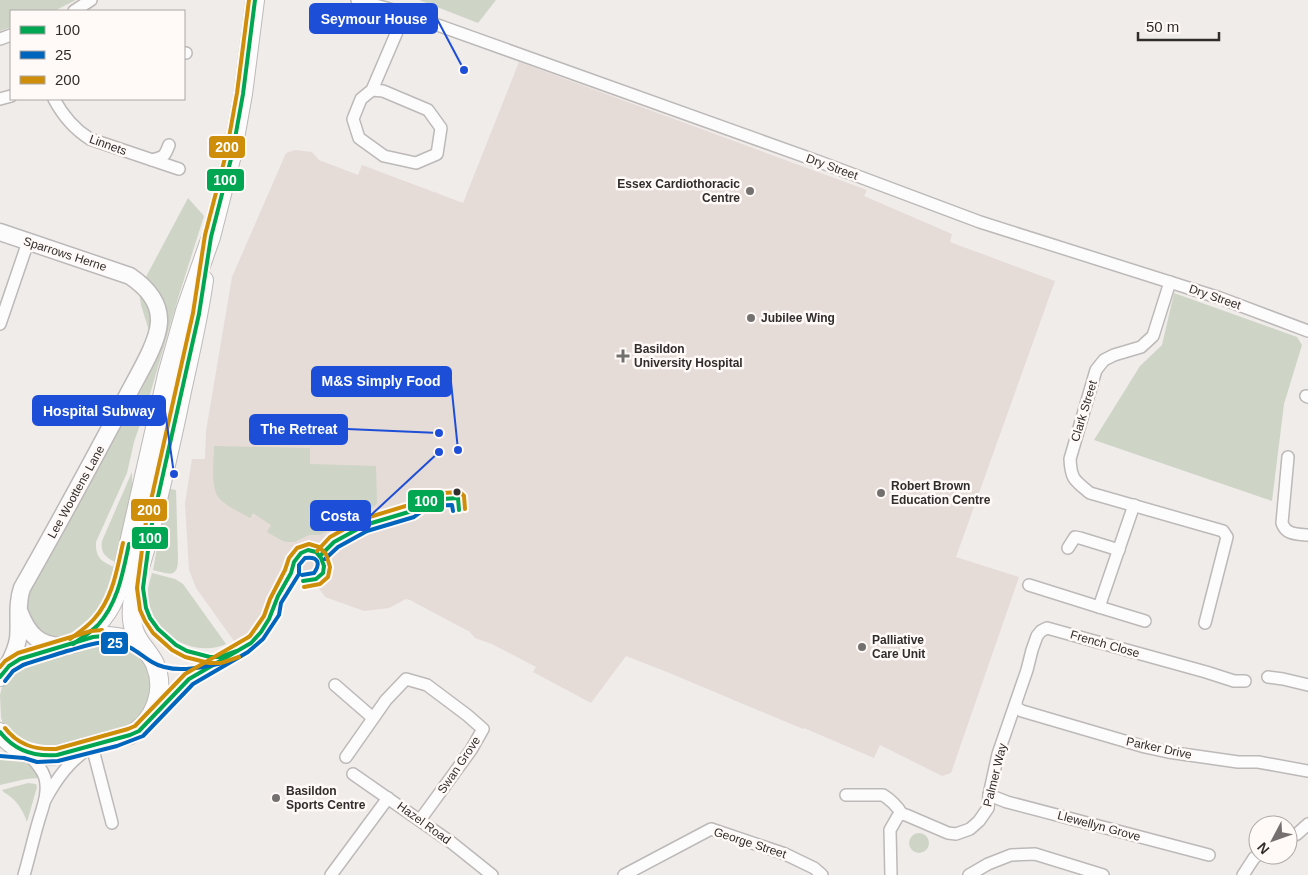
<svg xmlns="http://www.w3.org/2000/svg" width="1308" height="875" viewBox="0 0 1308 875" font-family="Helvetica,sans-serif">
  <rect width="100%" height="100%" fill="#f0ecea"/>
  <polygon fill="#e5dbd7" points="519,62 867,190 864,196 952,234 950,242 1055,281 956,557 1019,577 951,773 942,776 880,745 874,758 804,728 803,729 667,672 626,656 591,703 533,672 536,667 492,644 475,638 470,632 410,600 406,599 389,608 364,611 325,597 318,587 306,591 295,577 256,635 239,648 196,588 189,570 185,503 192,459 205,459 206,431 232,277 286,153 295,150 312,152 319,160 358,175 362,165 463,203"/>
  <g fill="#ced4c6">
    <polygon points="0,0 76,0 54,11 11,11 11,27 0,31"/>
    <polygon points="419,0 496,0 478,23"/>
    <path d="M188,198l16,18 -25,79 -31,106 -14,41 -7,31 -31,69c-1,17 7,20 20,26l-2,11 -17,36 -16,14 -16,7 -7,1h-9l-20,-14 -5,-25 95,-173 34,-59 -3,-32 -9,-29 -2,-15z"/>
    <polygon points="1174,293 1297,337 1302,345 1284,404 1272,501 1094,440 1140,366 1162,345"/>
    <path d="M214,446l96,2v16l66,2 1,37 -2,3 -23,10 -30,18 -3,1h-10l-15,7h-8l-7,-3 -12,-7 4,-7 -18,-12 -3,5c-10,-6 -23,-11 -31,-20 -9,-10 -5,-39 -5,-52z"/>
    <path d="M132,472v25l-15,66c-11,-5 -17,-10 -15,-22z"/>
    <path d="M170,489l6,1 2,69c0,21 -11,14 -25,11l12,-66z"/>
    <path d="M152,573l23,6 8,5 43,60c-33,15 -76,-11 -78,-48 -1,-7 2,-15 4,-23z"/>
    <polygon points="114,642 140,654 146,663 153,683 146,710 130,726 55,748 23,746 3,724 1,717 0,695 2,687 8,679 21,666 96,643"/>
    <path d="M0,756c16,2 33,5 39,22l-13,1 -26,6z"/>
    <path d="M28,783l8,1 1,3 -10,35c-3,-9 -8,-18 -15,-24 -4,-4 -7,-4 -10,-8z"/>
    <circle cx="919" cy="843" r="10"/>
  </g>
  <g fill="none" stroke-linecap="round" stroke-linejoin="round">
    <defs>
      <g id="street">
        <polyline points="357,0 404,13 820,162 980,222 1220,298 1308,331"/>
        <polyline points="74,11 91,0"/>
        <polyline points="0,39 11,35"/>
        <polyline points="184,53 186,53"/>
        <polyline points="372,90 361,99 353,119 359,138 384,156 416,163 437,154 441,128 428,110 383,91 372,90 402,20 404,13"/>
        <polyline points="0,99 11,96"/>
        <path d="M54,99c9,17 20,30 36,40l89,30"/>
        <path d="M152,160c12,-3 13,-4 17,-15"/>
        <path d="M1170,282l-17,54 -12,11 -27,8 -10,5 -8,10 -26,89c1,20 4,21 20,34l133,38 4,6 -22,86"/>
        <polyline points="0,324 28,242"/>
        <polyline points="1306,396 1308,397"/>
        <path d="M1288,457l-6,66c4,12 15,11 26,12"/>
        <polyline points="1068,548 1075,537 1080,538 1119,550"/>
        <polyline points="1029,585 1099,607 1134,505"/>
        <polyline points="1099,607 1145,621"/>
        <polyline points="1268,677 1283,679 1308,685"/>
        <polyline points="335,685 373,718"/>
        <polyline points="1016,704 1017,708 1022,711 1145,747 1168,752 1238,762 1258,762 1308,771"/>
        <polyline points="346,757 386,700 406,679 427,685 467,715 483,729 471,750 420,820"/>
        <polyline points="353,774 452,843 492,875"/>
        <path d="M846,795h37c8,5 14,11 19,19"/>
        <polyline points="989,795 1007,802 1209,855"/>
        <path d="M45,800c12,-22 25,-40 47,-54l20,77"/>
        <polyline points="1288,838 1297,834 1308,824"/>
        <path d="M24,875c5,-17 9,-35 14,-52 4,-14 11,-30 7,-45 -3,-10 -11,-18 -18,-25"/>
        <polyline points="331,875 388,798"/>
        <polyline points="624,875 711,829 785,854 814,868 822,875"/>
        <polyline points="891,875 890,830 898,816 902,814 906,815 948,833 956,834 970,829 979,821 988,808 989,795 998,754 1027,670 1032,650 1037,636 1041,631 1047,628 1206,672 1234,681 1245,681"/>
        <polyline points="969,875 988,864 1011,855 1035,854 1103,875"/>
        <polyline points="1243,875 1254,858 1258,855"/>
      </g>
      <g id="secondary">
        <path d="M0,232l130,44c16,11 30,25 29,46 -1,22 -23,56 -33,76 -34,64 -68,127 -104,190 -6,17 -2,34 -4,51 -2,12 -8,23 -14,33"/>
        <path d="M20,613c8,21 20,34 44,33"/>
      </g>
      <g id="primary">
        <path d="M73,644c22,-13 38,-32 46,-57l48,-212 18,-64 26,-74 21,-82 11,-61 12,-94"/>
        <path d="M0,677l9,-11 11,-7 73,-22c20,-3 37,1 52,12"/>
        <path d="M0,732c13,19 35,26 57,23l73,-20c25,-14 36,-44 25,-71 -5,-11 -14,-18 -19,-29 -5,-11 -5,-25 -3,-37 1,-14 6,-27 10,-41 6,-20 11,-41 16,-62 8,-34 16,-69 23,-104 8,-37 17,-74 22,-111"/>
      </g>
    </defs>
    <use href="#street" stroke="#bcb9b8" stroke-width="14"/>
    <use href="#secondary" stroke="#bcb9b8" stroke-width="19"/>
    <use href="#primary" stroke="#bcb9b8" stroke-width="20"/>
    <use href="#street" stroke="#fdfcfc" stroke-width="11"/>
    <use href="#secondary" stroke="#fdfcfc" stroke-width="16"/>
    <use href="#primary" stroke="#fdfcfc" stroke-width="18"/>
    <defs>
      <g id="bus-1">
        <polyline points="321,555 334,542 365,525 412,511 427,500 458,498 459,510"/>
        <path d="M73,644c9,-6 18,-12 25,-19 20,-22 25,-53 31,-81"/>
        <polyline points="237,651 220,657 210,657 187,651 176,645 158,629 150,618 146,608 143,588 151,528 199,314 211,237 232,155 243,94 255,0"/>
        <polyline points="0,677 9,666 20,659 93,637 103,636"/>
        <path d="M0,732c15,19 34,25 57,23l73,-20 9,-4 50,-52 62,-36 10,-11 8,-13 9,-23 13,-23 3,-11 7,-9 7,-3 8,2 5,6 3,8 -1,7 -7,6 -13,2"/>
      </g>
      <g id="bus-2">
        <polyline points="325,559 338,547 367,531 414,517 429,506 452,505 453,511"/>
        <path d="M5,681l8,-10 10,-6c14,-5 29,-9 44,-14 16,-4 31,-11 48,-8 16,2 24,11 37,19 21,13 52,5 75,0"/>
        <path d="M0,756l24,2 13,4 21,-1 59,-15 26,-10 50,-52 55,-32 15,-13 16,-24 2,-12 18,-29v-9l6,-7c13,-2 16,5 9,15l-12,2"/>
      </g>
      <g id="bus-3">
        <polyline points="317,551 330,537 363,519 409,505 425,494 460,492 464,496 465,509"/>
        <path d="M70,639c8,-6 17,-12 24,-20 19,-21 23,-50 29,-76"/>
        <polyline points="239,657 221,663 209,663 185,657 172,650 153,633 145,621 140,610 137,588 145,527 193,313 205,235 226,154 237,93 249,0"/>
        <polyline points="0,667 5,661 18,653 91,631 102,630"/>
        <path d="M5,728c13,17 30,22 51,21l72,-20 7,-3 50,-52 62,-36 3,-2 14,-20 6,-17 15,-29 4,-12 8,-10 12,-4 10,3 7,7 4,13 -2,10 -8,7 -16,3"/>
      </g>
    </defs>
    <use href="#bus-1" stroke="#fff9f7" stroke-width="8"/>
    <use href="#bus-2" stroke="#fff9f7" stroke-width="8"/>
    <use href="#bus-3" stroke="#fff9f7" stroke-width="8"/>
    <use href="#bus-1" stroke="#00a651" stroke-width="4"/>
    <use href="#bus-2" stroke="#0065bd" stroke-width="4"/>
    <use href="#bus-3" stroke="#cf8e09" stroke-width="4"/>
  </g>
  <g fill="#73706f" stroke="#fff9f7" stroke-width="2">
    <circle cx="750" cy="191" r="5"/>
    <circle cx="751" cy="318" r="5"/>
    <path d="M620.5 348.5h5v5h5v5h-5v5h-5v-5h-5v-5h5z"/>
    <circle cx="881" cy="493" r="5"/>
    <circle cx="862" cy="647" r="5"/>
    <circle cx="276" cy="798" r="5"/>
  </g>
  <circle fill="#302e2d" stroke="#fff9f7" stroke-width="2" cx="457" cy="492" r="4.5"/>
  <g text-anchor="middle" stroke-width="5" stroke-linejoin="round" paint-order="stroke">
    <g font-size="12" fill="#302e2d" stroke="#fff9f7">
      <text transform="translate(108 145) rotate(20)" y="4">Linnets</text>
      <text transform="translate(832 167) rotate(20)" y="4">Dry Street</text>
      <text transform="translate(65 254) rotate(18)" y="4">Sparrows Herne</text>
      <text transform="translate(1215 297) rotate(19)" y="4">Dry Street</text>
      <text transform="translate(1084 411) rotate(-73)" y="4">Clark Street</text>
      <text transform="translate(76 492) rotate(-61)" y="4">Lee Woottens Lane</text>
      <text transform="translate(1105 644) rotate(16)" y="4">French Close</text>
      <text transform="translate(1159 748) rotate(12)" y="4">Parker Drive</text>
      <text transform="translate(459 765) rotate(-56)" y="4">Swan Grove</text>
      <text transform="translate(995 775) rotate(-76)" y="4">Palmer Way</text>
      <text transform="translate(424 823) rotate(36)" y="4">Hazel Road</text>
      <text transform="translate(1099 826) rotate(15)" y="4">Llewellyn Grove</text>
      <text transform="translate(750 843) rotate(18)" y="4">George Street</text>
    </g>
    <g font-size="12" font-weight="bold" fill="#302e2d" stroke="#fff9f7" text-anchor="start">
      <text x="740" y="188" text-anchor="end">Essex Cardiothoracic<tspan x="740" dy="14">Centre</tspan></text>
      <text x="761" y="322">Jubilee Wing</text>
      <text x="634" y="353">Basildon<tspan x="634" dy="14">University Hospital</tspan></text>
      <text x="891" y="490">Robert Brown<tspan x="891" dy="14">Education Centre</tspan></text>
      <text x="872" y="644">Palliative<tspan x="872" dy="14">Care Unit</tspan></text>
      <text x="286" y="795">Basildon<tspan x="286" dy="14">Sports Centre</tspan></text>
    </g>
  </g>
  <path fill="none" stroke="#1d4ed8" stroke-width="2" d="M464 70L437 19M458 450L451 382M174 474L165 411M439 433L347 429M439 452L370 516"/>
  <g fill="#1d4ed8" stroke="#fff9f7" stroke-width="2">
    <circle cx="464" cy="70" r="5"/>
    <circle cx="458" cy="450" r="5"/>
    <circle cx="174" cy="474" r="5"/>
    <circle cx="439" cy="433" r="5"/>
    <circle cx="439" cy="452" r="5"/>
  </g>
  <g fill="#1d4ed8" stroke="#1d4ed8" stroke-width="2">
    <rect x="310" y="4" width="127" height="29" rx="5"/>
    <rect x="312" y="367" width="139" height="29" rx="5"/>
    <rect x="33" y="396" width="132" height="29" rx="5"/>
    <rect x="250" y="415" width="97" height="29" rx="5"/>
    <rect x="311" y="501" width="59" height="29" rx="5"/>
  </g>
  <g font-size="14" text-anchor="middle" font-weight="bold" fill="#fff">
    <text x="374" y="24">Seymour House</text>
    <text x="381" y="386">M&amp;S Simply Food</text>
    <text x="99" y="416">Hospital Subway</text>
    <text x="299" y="434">The Retreat</text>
    <text x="340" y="521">Costa</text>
  </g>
  <g stroke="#fff9f7" stroke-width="2">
    <rect x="208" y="135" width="38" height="24" rx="5" fill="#cf8e09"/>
    <rect x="206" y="168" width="39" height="24" rx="5" fill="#00a651"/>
    <rect x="407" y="489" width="38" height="24" rx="5" fill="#00a651"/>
    <rect x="130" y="498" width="38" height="24" rx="5" fill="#cf8e09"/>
    <rect x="131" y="526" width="38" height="24" rx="5" fill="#00a651"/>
    <rect x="100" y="631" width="29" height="24" rx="5" fill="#0065bd"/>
  </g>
  <g font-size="14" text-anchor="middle" font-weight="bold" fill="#fff">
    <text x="227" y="152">200</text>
    <text x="225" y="185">100</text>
    <text x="426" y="506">100</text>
    <text x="149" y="515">200</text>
    <text x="150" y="543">100</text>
    <text x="115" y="648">25</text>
  </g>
  <rect x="10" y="10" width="175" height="90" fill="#fff9f7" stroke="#aca8a6"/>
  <rect x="20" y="26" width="25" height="8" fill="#00a651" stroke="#aca8a6"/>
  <text x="55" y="35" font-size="15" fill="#302e2d">100</text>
  <rect x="20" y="51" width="25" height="8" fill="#0065bd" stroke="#aca8a6"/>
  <text x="55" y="60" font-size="15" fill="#302e2d">25</text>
  <rect x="20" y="76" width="25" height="8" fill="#cf8e09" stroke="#aca8a6"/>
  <text x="55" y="85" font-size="15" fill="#302e2d">200</text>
  <g transform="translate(1273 840) rotate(229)"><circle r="24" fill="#fff9f7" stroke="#aca8a6"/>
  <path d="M0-4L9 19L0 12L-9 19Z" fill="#73706f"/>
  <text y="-8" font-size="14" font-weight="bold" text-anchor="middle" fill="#302e2d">N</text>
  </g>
  <path d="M1138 32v8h81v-8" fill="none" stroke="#302e2d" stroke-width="2.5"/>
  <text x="1146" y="32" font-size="15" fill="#302e2d" stroke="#fff9f7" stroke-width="4" paint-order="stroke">50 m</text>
</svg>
